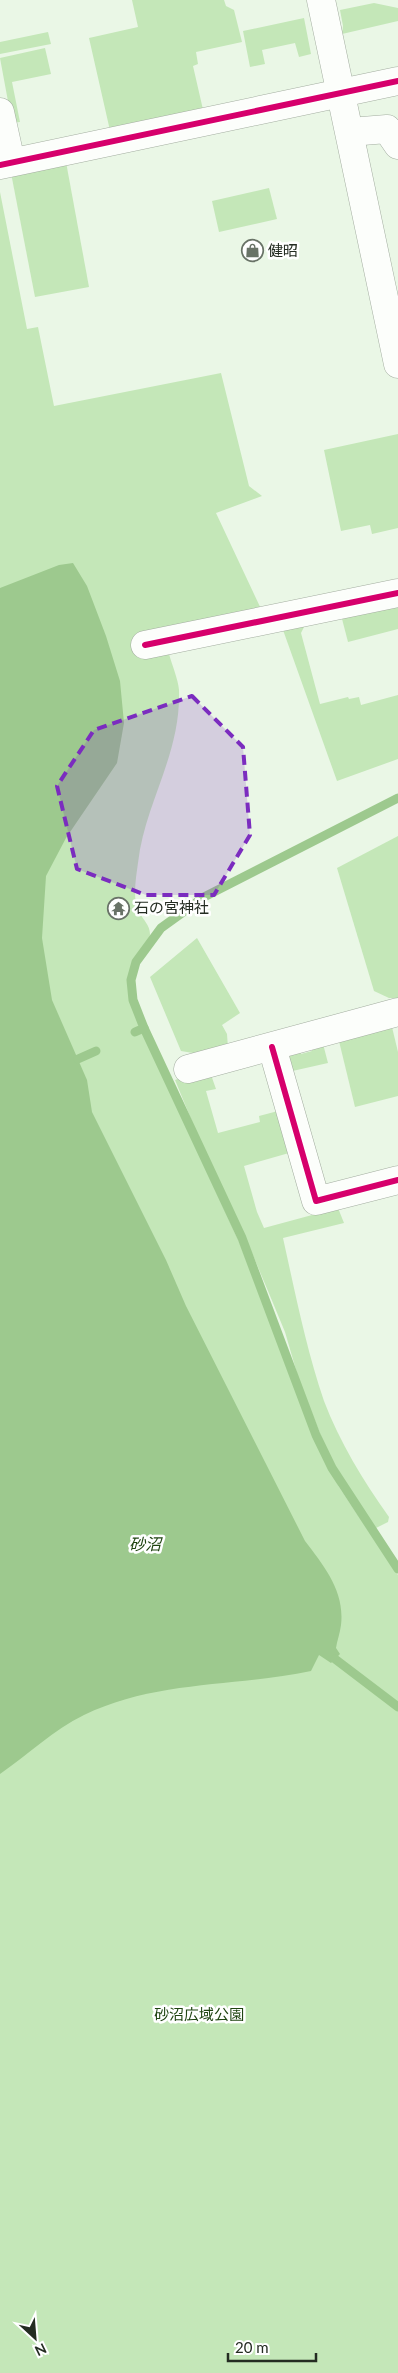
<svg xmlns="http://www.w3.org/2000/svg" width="398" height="2373" viewBox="0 0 398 2373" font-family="Lato,'Noto Sans JP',sans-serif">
  <rect width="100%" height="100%" fill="#eaf7e6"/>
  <g fill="#c4e7b8">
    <polygon points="132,0 224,0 226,6 234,10 242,42 196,52 198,64 193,66 204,114 111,135 89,38 138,27"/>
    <polygon points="374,3 398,8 398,21 342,34 343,26 340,10"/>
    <polygon points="304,18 311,54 299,57 295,43 262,50 265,64 250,67 243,31"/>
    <polygon points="48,32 51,44 0,54 0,42"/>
    <polygon points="45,48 51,74 12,82 20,122 12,123 0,58"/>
    <polygon points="66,162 89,287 35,297 11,173"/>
    <polygon points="269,188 277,219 219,232 212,201"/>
    <path d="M0,192l27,137 11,-2 16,79 167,-33 28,113 13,10 -46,17 46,98 -93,43c3,11 9,25 10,36 2,65 -34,112 -41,173 -2,15 -6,36 1,49 5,9 14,16 10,28 -2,5 -9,10 -11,15 -12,24 -9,30 -5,55l107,234 64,168 35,75 59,88v798h-398z"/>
    <polygon points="398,434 398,528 372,534 370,525 341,531 324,450"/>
    <polygon points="398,600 398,629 348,642 341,615"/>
    <polygon points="305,625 301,633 320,704 348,697 349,699 359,697 361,705 398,695 398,759 337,781 283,630"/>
    <polygon points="398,836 398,998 389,998 374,991 337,868"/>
    <polygon points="197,938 240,1013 222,1025 227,1034 228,1048 199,1054 181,1051 150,977"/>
    <polygon points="391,1023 398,1052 398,1096 355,1107 338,1037"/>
    <polygon points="322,1040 328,1063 288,1072 285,1057 299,1046 301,1054 312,1051 310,1044"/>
    <path d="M210,1072l6,17 -10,2 12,42 42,-11 -1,-6 19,-5 11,42 -45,13 13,46 7,16 74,-20 6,15 -61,15c12,54 23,110 41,163 15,40 40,81 65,116l-1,5 -16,8 -44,-76 -29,-74 -14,-48 -17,-41 -24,-57 -34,-69 -35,-85 20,-7z"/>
  </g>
  <path fill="#9dc98e" d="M73,563l14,23 19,50 14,45 4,42 -7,40 -51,75 -20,38 -4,62 10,62 35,80 5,32 74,148 20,46 119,235c19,25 40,50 36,84 -1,8 -4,16 -5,23l4,6 -9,9 -12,-8 -8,16c-76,16 -155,9 -227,44 -31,15 -55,39 -84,59v-1186l59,-23z"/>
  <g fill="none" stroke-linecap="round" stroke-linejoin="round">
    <g stroke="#9dc98e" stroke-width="9">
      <polyline points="144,1028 242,1238 316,1435 332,1468 398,1569"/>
      <polyline points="135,1032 144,1028 133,1000 131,980 136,962 161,928 204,897 398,798"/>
      <polyline points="78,1059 96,1051"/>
      <polyline points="335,1659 398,1707"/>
    </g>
    <defs>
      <g id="minor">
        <polyline points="321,0 398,364"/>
        <polyline points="0,112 11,162"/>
        <polyline points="350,132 387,129 398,145"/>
        <polyline points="0,165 398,81"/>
        <polyline points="145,645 398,593"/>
        <polyline points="272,1047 316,1201 398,1180"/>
        <polyline points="188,1069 398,1012"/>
      </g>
    </defs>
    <use href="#minor" stroke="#a3ada0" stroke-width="29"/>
    <use href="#minor" stroke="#fcfefb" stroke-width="28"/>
    <defs>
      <g id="cycleway">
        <polyline points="0,165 398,81"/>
        <polyline points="145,645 398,593"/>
        <polyline points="272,1047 316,1201 398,1180"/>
      </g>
    </defs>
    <use href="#cycleway" stroke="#fff" stroke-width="9"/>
    <use href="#cycleway" stroke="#d6006c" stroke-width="6"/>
  </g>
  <path fill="#7b2cbf" fill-opacity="0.2" stroke="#7b2cbf" stroke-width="4" stroke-dasharray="10 6" stroke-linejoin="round" d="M192,696l51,51 7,88 -36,60h-68l-69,-26 -20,-83 37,-56z"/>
  <defs>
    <symbol id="shop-ring" viewBox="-11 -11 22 22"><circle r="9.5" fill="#fff" stroke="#697367" stroke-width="1.5"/><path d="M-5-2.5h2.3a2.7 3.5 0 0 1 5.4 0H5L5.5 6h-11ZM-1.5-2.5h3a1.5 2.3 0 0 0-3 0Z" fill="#697367"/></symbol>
    <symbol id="temple-ring" viewBox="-11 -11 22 22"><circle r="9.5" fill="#fff" stroke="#697367" stroke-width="1.5"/><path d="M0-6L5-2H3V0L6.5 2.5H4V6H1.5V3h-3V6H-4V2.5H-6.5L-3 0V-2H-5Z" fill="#697367"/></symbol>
  </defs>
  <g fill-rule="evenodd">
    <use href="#shop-ring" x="240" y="238" width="25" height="25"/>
    <use href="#temple-ring" x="106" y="896" width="25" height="25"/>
  </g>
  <g text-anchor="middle" stroke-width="5" stroke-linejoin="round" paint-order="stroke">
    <g font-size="15" fill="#242c22" stroke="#fff" text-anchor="start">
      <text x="268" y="256">健昭</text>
      <text x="134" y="913">石の宮神社</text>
    </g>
    <g font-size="15" fill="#1f4511" stroke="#fff">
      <text x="199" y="2020">砂沼広域公園</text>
    </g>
    <g font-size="16" font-style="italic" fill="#1e430f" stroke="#fff">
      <text x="145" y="1550">砂沼</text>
    </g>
  </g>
  <g transform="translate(35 2338) rotate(154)" stroke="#ffffff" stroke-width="4" paint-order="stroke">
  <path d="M0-4L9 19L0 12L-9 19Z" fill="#242c22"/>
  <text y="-8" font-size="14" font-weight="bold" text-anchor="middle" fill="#242c22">N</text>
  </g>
  <path d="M228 2353v8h88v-8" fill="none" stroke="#242c22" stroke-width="2.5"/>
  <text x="235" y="2353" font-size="15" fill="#242c22" stroke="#ffffff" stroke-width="4" paint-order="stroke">20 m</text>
</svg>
